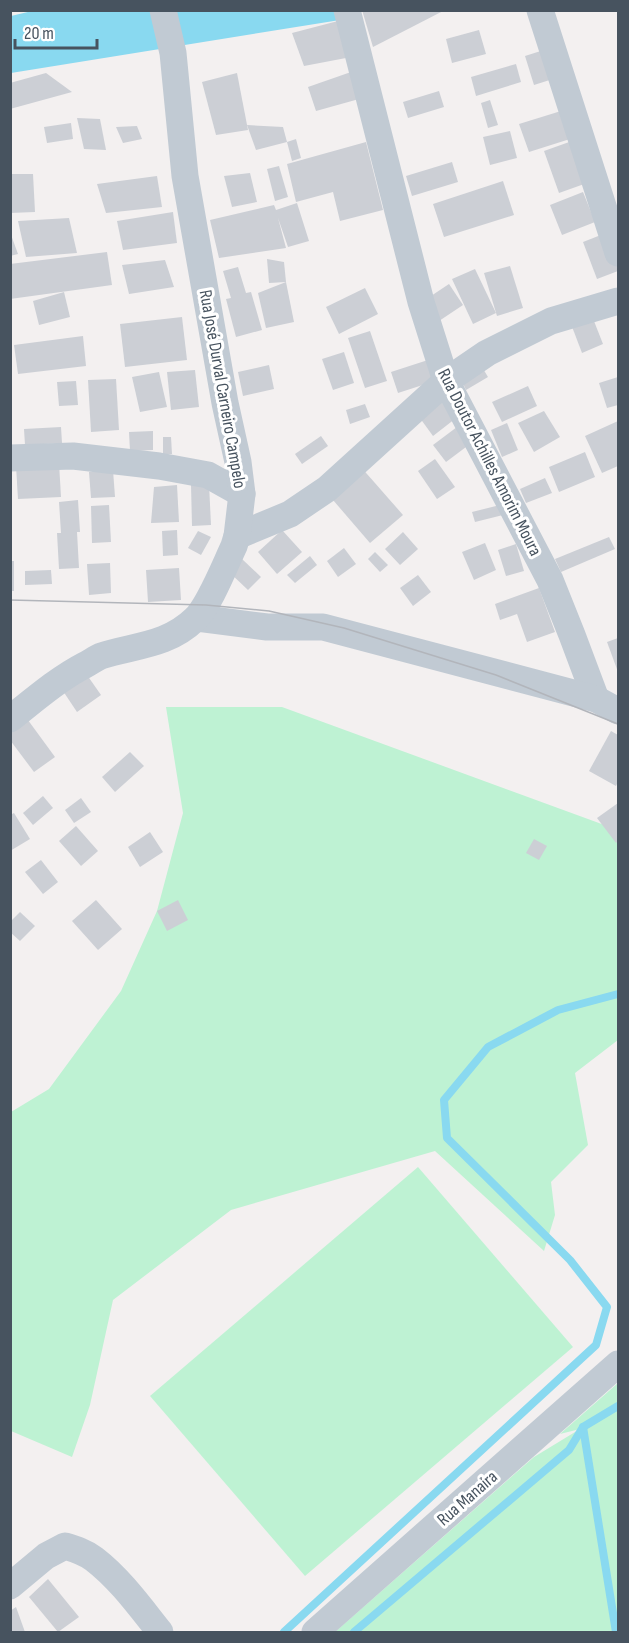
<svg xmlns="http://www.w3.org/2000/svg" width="629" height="1643" viewBox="0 0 629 1643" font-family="'Sofia Sans Condensed',sans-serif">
  <rect width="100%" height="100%" fill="#f3f0f0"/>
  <g fill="#bef2d3">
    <polygon points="166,707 282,707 618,830 618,1040 575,1073 588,1145 551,1182 555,1215 544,1251 435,1151 231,1210 113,1300 90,1405 72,1457 11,1431 11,1112 49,1089 121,991 157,911 183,813"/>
    <polygon points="418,1167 573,1347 305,1576 150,1396"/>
    <polygon points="618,1383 618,1632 335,1632 534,1457 580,1429 560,1434"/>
  </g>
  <polygon fill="#89d9f0" points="337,10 340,20 11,73 11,16 32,11"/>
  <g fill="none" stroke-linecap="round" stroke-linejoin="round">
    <g stroke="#89d9f0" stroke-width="8">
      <polyline points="583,1427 616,1632"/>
      <polyline points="284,1632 596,1345 607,1307 570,1260 447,1138 444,1100 488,1047 558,1010 618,994"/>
      <polyline points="354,1632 569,1450 583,1427 618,1406"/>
    </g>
  </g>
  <g fill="#cccfd5">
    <polygon points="362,10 445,10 373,47"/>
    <polygon points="338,21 346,58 304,66 292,33"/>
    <polygon points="479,30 486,54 452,63 446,39"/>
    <polygon points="547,49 556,78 534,85 525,56"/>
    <polygon points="516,64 521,82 476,96 471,77"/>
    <polygon points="351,72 359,99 316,111 308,87"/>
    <polygon points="46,73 72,92 10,109 10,83"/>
    <polygon points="237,73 248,130 216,135 202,82"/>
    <polygon points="439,91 444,107 408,118 403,102"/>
    <polygon points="490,100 498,125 488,128 481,103"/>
    <polygon points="561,111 570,139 529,152 519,124"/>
    <polygon points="77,118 100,119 106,150 84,149"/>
    <polygon points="71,123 73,139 47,143 44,127"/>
    <polygon points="247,125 283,127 287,142 256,150"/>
    <polygon points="137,126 142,139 123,143 116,127"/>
    <polygon points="510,131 517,158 490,165 483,137"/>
    <polygon points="296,139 301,158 292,161 287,142"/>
    <polygon points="572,141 587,183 559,193 544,151"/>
    <polygon points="366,142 383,210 340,221 333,192 296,202 287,164"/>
    <polygon points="452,162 458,182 412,196 406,176"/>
    <polygon points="279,166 288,197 275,201 267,169"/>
    <polygon points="250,173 257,202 232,207 224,176"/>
    <polygon points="10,174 33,174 35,212 10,213"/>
    <polygon points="157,176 162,207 106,213 97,184"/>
    <polygon points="503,181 514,215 444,237 433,204"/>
    <polygon points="583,192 595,222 562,235 550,205"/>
    <polygon points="297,203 309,241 288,247 278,218 286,248 219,258 210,220 274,205 276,210"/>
    <polygon points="173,212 177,243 123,250 117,221"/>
    <polygon points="69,218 77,253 26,257 18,221"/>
    <polygon points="10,232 18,254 10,256"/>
    <polygon points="606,233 618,266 618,271 597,279 583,242"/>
    <polygon points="107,252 112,285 10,299 10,264"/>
    <polygon points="267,259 284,262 286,282 269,283"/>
    <polygon points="165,260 174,287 129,294 122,265"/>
    <polygon points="510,266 523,308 497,316 484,273"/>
    <polygon points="238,267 246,293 251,292 262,330 236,337 226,299 231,298 223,271"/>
    <polygon points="475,269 496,313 473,324 452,279"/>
    <polygon points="286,282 294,322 266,328 258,293"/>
    <polygon points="449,284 463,305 436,323 422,302"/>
    <polygon points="365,288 378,314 339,334 326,307"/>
    <polygon points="64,292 70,317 39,325 33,301"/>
    <polygon points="592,316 603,344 582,353 571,324"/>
    <polygon points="182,317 187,360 125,367 120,324"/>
    <polygon points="370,331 387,381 365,388 348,338"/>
    <polygon points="83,336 86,366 18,374 14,345"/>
    <polygon points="344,352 354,383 333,390 322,359"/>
    <polygon points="428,360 435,381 398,393 391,372"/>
    <polygon points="269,365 274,389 243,396 238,372"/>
    <polygon points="482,367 488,377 466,390 461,379"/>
    <polygon points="195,370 199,407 171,410 167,372"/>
    <polygon points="159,372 167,407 140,412 132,377"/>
    <polygon points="618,377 618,405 607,408 599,383"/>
    <polygon points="116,379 119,430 91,432 88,380"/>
    <polygon points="76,381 78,405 59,406 57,382"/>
    <polygon points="528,386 537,406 502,422 492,402"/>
    <polygon points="444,394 460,415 433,436 417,414"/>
    <polygon points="365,404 370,417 350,424 346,410"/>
    <polygon points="544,411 560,437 534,452 518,423"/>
    <polygon points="618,421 618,466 602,473 585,436"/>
    <polygon points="507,423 518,450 502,457 491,430"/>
    <polygon points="461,424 474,441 446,462 433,445"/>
    <polygon points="61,427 62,443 25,445 24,429"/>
    <polygon points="153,431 153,450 130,451 129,432"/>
    <polygon points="321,436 328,446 302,464 295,454"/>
    <polygon points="163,437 171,437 172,454 163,454"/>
    <polygon points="585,452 595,477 559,492 549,467"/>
    <polygon points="435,459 455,487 437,499 418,471"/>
    <polygon points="59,463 61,497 18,499 16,466"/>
    <polygon points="360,466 403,515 370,543 327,493"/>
    <polygon points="113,470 115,497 91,498 89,472"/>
    <polygon points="545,478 552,493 526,503 520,489"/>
    <polygon points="209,484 211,525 192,526 191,485"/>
    <polygon points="177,485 179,522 151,523 154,487"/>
    <polygon points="78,500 80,532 77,532 79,568 59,569 57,533 61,533 59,502"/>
    <polygon points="109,505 111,542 92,543 91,506"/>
    <polygon points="500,505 503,515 475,522 472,512"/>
    <polygon points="177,530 178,555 163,556 162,531"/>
    <polygon points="282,530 302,552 277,574 258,552"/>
    <polygon points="198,531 211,537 201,555 188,548"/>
    <polygon points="403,532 418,549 400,565 385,549"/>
    <polygon points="609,537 615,549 561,572 555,559"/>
    <polygon points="485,543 496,570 474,580 462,552"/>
    <polygon points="516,544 524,571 506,576 498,550"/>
    <polygon points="344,548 356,564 338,577 327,561"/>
    <polygon points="375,552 388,565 380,572 368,559"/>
    <polygon points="310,556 317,565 295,583 287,575"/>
    <polygon points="242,559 261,577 248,590 229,572"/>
    <rect x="10" y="561" width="4" height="30"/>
    <polygon points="110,563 111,593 89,595 87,564"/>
    <polygon points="179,568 181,600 148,602 146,570"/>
    <polygon points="51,570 52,584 25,585 25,571"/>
    <polygon points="418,575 431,592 413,606 400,588"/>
    <polygon points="539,588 555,632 527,642 517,614 500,620 495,604"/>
    <polygon points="618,638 618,672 607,642"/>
    <polygon points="87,675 101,695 77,712 63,691"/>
    <polygon points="25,716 55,757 34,772 10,740 10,726"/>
    <polygon points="611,731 618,735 618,782 616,786 589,771"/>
    <polygon points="130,752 144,766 115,792 102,777"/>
    <polygon points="43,796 53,808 33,825 23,813"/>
    <polygon points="81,798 91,812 74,823 65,810"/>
    <polygon points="618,803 618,841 616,843 597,818"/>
    <polygon points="14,813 30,839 10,851 10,815"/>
    <polygon points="76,826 98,851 81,866 59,841"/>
    <polygon points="150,832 163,852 140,867 128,847"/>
    <polygon points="534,839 547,846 539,860 526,853"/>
    <polygon points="41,860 58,882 43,894 25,872"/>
    <polygon points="96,900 122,929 98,950 72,921"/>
    <polygon points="178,900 188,920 167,931 157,911"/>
    <polygon points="20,912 35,926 20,941 10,932 10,922"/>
    <polygon points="48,1579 79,1617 58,1632 29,1597"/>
    <polygon points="16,1607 25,1632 10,1632 10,1611"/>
  </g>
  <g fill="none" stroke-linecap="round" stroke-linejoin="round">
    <g stroke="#c1cad3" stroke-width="27">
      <polyline points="347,10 421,302 446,381 550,580 572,635 596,699"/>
      <polyline points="540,10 618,253"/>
      <polyline points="10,458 73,456 159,466 208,475 242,494"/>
      <polyline points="237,536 290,514 327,489 446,381 487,353 551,321 618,301"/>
      <polyline points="197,618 267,627 323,627 596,699 618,711"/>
      <path d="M10,719c24,-19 48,-40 75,-54 6,-3 11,-7 16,-9 34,-11 66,-10 94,-37 14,-13 30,-54 39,-73l3,-10 5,-42 -4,-32 -13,-59 -40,-227 -12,-123 -10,-43"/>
      <path d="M10,1586l36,-30 19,-10c10,3 20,6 29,13 26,20 46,48 66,73"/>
      <polyline points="315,1632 618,1364"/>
    </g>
    <polyline stroke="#b2b5bb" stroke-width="1.5" points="10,600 206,605 269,611 344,628 496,675 618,724"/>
  </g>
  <g text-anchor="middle" stroke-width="6" stroke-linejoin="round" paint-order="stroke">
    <g font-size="18" fill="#47535f" stroke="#fff">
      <text transform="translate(223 389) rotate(80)" y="6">Rua José Durval Carneiro Campelo</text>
      <text transform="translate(490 462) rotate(63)" y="6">Rua Doutor Achilles Amorim Moura</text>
      <text transform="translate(467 1498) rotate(-41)" y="6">Rua Manaíra</text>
    </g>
  </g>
  <rect width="629" height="1643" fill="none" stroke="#47535f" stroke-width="24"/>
  <path d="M15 39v9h82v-9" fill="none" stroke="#47535f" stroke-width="3"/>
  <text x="24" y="39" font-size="18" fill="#47535f" stroke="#ffffff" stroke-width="4.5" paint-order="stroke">20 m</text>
</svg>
